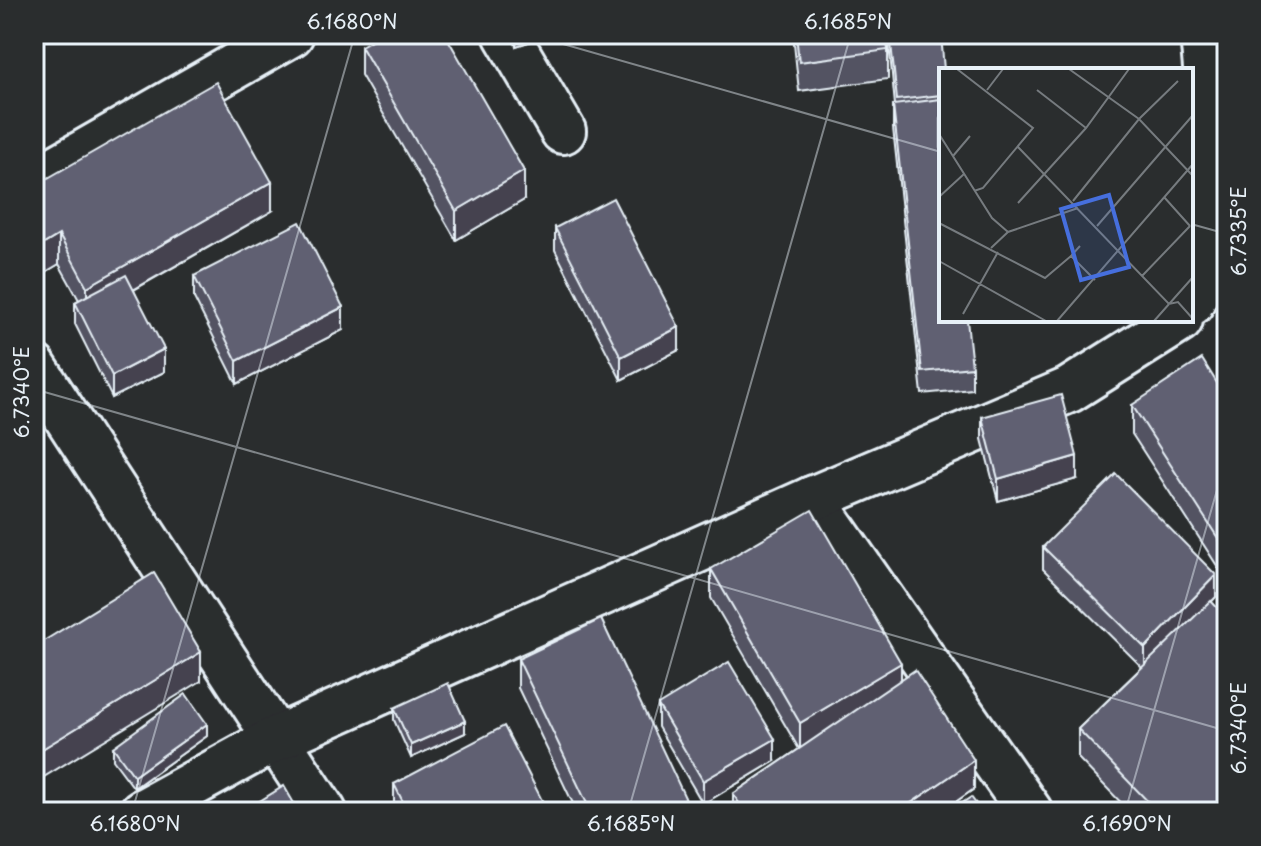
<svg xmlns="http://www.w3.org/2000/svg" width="1261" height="846" viewBox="0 0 1261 846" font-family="'Playpen Sans',sans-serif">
  <rect width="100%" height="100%" fill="#2a2d2e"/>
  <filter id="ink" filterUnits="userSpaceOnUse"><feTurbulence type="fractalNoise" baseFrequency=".0125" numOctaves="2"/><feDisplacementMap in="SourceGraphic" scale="16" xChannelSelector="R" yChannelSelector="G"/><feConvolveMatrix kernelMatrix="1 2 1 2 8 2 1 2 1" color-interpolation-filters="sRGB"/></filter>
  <g filter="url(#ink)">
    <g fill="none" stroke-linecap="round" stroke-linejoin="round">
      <defs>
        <g id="minor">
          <polyline points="506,34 563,131"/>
          <polyline points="34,181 291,34"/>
          <path d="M1191,303c29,-48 18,-209 12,-269"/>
          <polyline points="34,367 324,812"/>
          <polyline points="812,499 1030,812"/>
          <polyline points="142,812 273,740 812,499 1069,390 1180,320"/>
        </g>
      </defs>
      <use href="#minor" stroke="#e8f1f8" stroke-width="50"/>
      <use href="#minor" stroke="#2a2d2e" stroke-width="44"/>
    </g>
    <g fill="#535362" stroke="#e8f1f8" stroke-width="2">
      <polygon points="512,34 553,34 516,46"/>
      <polygon points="793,34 886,34 888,50 888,79 799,91"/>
      <polygon points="888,34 941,34 941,320 972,367 972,389 922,394 893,128 893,105 895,105"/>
      <polygon points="361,46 524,200 456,240 361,75"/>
      <polygon points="34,186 272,211 134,290 164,372 112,398 75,324 75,302 79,300 59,264 34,279"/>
      <polygon points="555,228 679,350 621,380 555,250"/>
      <polygon points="194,276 343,330 237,384 194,298"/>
      <polygon points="1227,399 1227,581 1132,434 1132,405"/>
      <polygon points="982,417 1077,479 998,501 982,439"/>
      <polygon points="1043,547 1216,597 1211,602 1227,812 1130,812 1078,758 1078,729 1142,667 1043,569"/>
      <polygon points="711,569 901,680 974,789 941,812 733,812 733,794 799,749 711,598"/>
      <polygon points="518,659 688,812 577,812 518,688"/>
      <polygon points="658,705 775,761 703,804 658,727"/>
      <polygon points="394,708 465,733 411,758 394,720"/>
      <polygon points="207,736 134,788 113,760 113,747"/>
      <polygon points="394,784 548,812 394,812"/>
    </g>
    <g fill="#444350" stroke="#e8f1f8" stroke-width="2">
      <polygon points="516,34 553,34 516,46"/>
      <polygon points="524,171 524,200 456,240 456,211"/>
      <polygon points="272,182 272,211 87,316 87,287"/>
      <polygon points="59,235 59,264 34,279 34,250"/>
      <polygon points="343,307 343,330 237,384 237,361"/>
      <polygon points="679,327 679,350 621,380 621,357"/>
      <polygon points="164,349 164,372 112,398 112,376"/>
      <polygon points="1077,456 1077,479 998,501 998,479"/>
      <polygon points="1216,575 1216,597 1145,670 1145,648"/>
      <polygon points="201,652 201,681 34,783 34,754"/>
      <polygon points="901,663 901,692 800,752 800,723"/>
      <polygon points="465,721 465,733 411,758 411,745"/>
      <polygon points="207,724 207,736 134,788 134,776"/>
      <polygon points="775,739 775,761 703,804 703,781"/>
      <polygon points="974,760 974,789 941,812 898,812"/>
      <polygon points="688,804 688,812 671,812"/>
    </g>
    <g fill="#616072" stroke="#e8f1f8" stroke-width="2">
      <polygon points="382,34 445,34 524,171 456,211 361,46"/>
      <polygon points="796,34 886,34 888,50 799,62"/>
      <polygon points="890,34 941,34 944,70 941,70 941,95 897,100"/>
      <polygon points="216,82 272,182 87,287 59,235 34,250 34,186"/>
      <polygon points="941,99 941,320 967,320 972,367 922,372 893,105"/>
      <polygon points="613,198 679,327 621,357 555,228"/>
      <polygon points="300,222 343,307 237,361 194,276"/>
      <polygon points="126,275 164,349 112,376 75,302"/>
      <polygon points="1202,359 1227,399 1227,552 1132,405"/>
      <polygon points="1061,395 1077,456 998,479 982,417"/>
      <polygon points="1116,474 1216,575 1145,648 1043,547"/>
      <polygon points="812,510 901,663 800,723 711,569"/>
      <polygon points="154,573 201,652 34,754 34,647"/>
      <polygon points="1211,601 1227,618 1227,812 1158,812 1078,729"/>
      <polygon points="601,619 688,804 671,812 591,812 518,659"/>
      <polygon points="729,662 775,739 703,781 658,705"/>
      <polygon points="915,670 974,760 898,812 745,812 733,794"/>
      <polygon points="448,683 465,721 411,745 394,708"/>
      <polygon points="186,694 207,724 134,776 113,747"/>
      <polygon points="504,726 548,812 408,812 394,784"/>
      <polygon points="284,786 299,812 242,812"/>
      <polygon points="971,797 982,812 949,812"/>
    </g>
  </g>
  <path fill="none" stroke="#e8f1f8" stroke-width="2" stroke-opacity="0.45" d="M528,34l413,118M1191,224l36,10M34,389l1193,342M132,812l223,-778M628,812l223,-778M1125,812l102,-357"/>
  <g transform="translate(939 68)">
    <rect width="254" height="254" fill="#2a2d2e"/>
    <path fill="none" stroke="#767b7f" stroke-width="2" d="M18,1l76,59 -50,60 -9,3M130,1l70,50 54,57M48,22l16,-21M98,22l49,38M0,66l53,84 16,14M79,79l151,157 9,-2 15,17M14,88l17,-20M0,129l25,-23M225,129l26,29M134,133l66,-82 39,-38M79,135l68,-75 43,-59M0,155l106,55 26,-22M158,158l96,-111M141,178l-9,10 24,24M52,180l17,-16 70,-24M0,193l107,60M203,208l48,-50M24,246l35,-62M118,253l136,-157M215,253l39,-44"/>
    <path fill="#466fde" fill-opacity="0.15" stroke="#466fde" stroke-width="4" d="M170,127l20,72 -48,13 -20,-71z"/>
    <rect width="254" height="254" fill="none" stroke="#e8f1f8" stroke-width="4"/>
  </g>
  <rect width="1261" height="846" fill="none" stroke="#2a2d2e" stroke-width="88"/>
  <rect x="44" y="44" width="1173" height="758" fill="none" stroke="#e8f1f8" stroke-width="3"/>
  <g font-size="20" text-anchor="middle" fill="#e8f1f8">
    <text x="352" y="29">6.1680°N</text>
    <text x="848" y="29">6.1685°N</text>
    <text transform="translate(1239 231) rotate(-90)" y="7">6.7335°E</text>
    <text transform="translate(22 392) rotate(-90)" y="7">6.7340°E</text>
    <text transform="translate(1239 728) rotate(-90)" y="7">6.7340°E</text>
    <text x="135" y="831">6.1680°N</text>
    <text x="631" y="831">6.1685°N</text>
    <text x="1127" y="831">6.1690°N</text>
  </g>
</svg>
